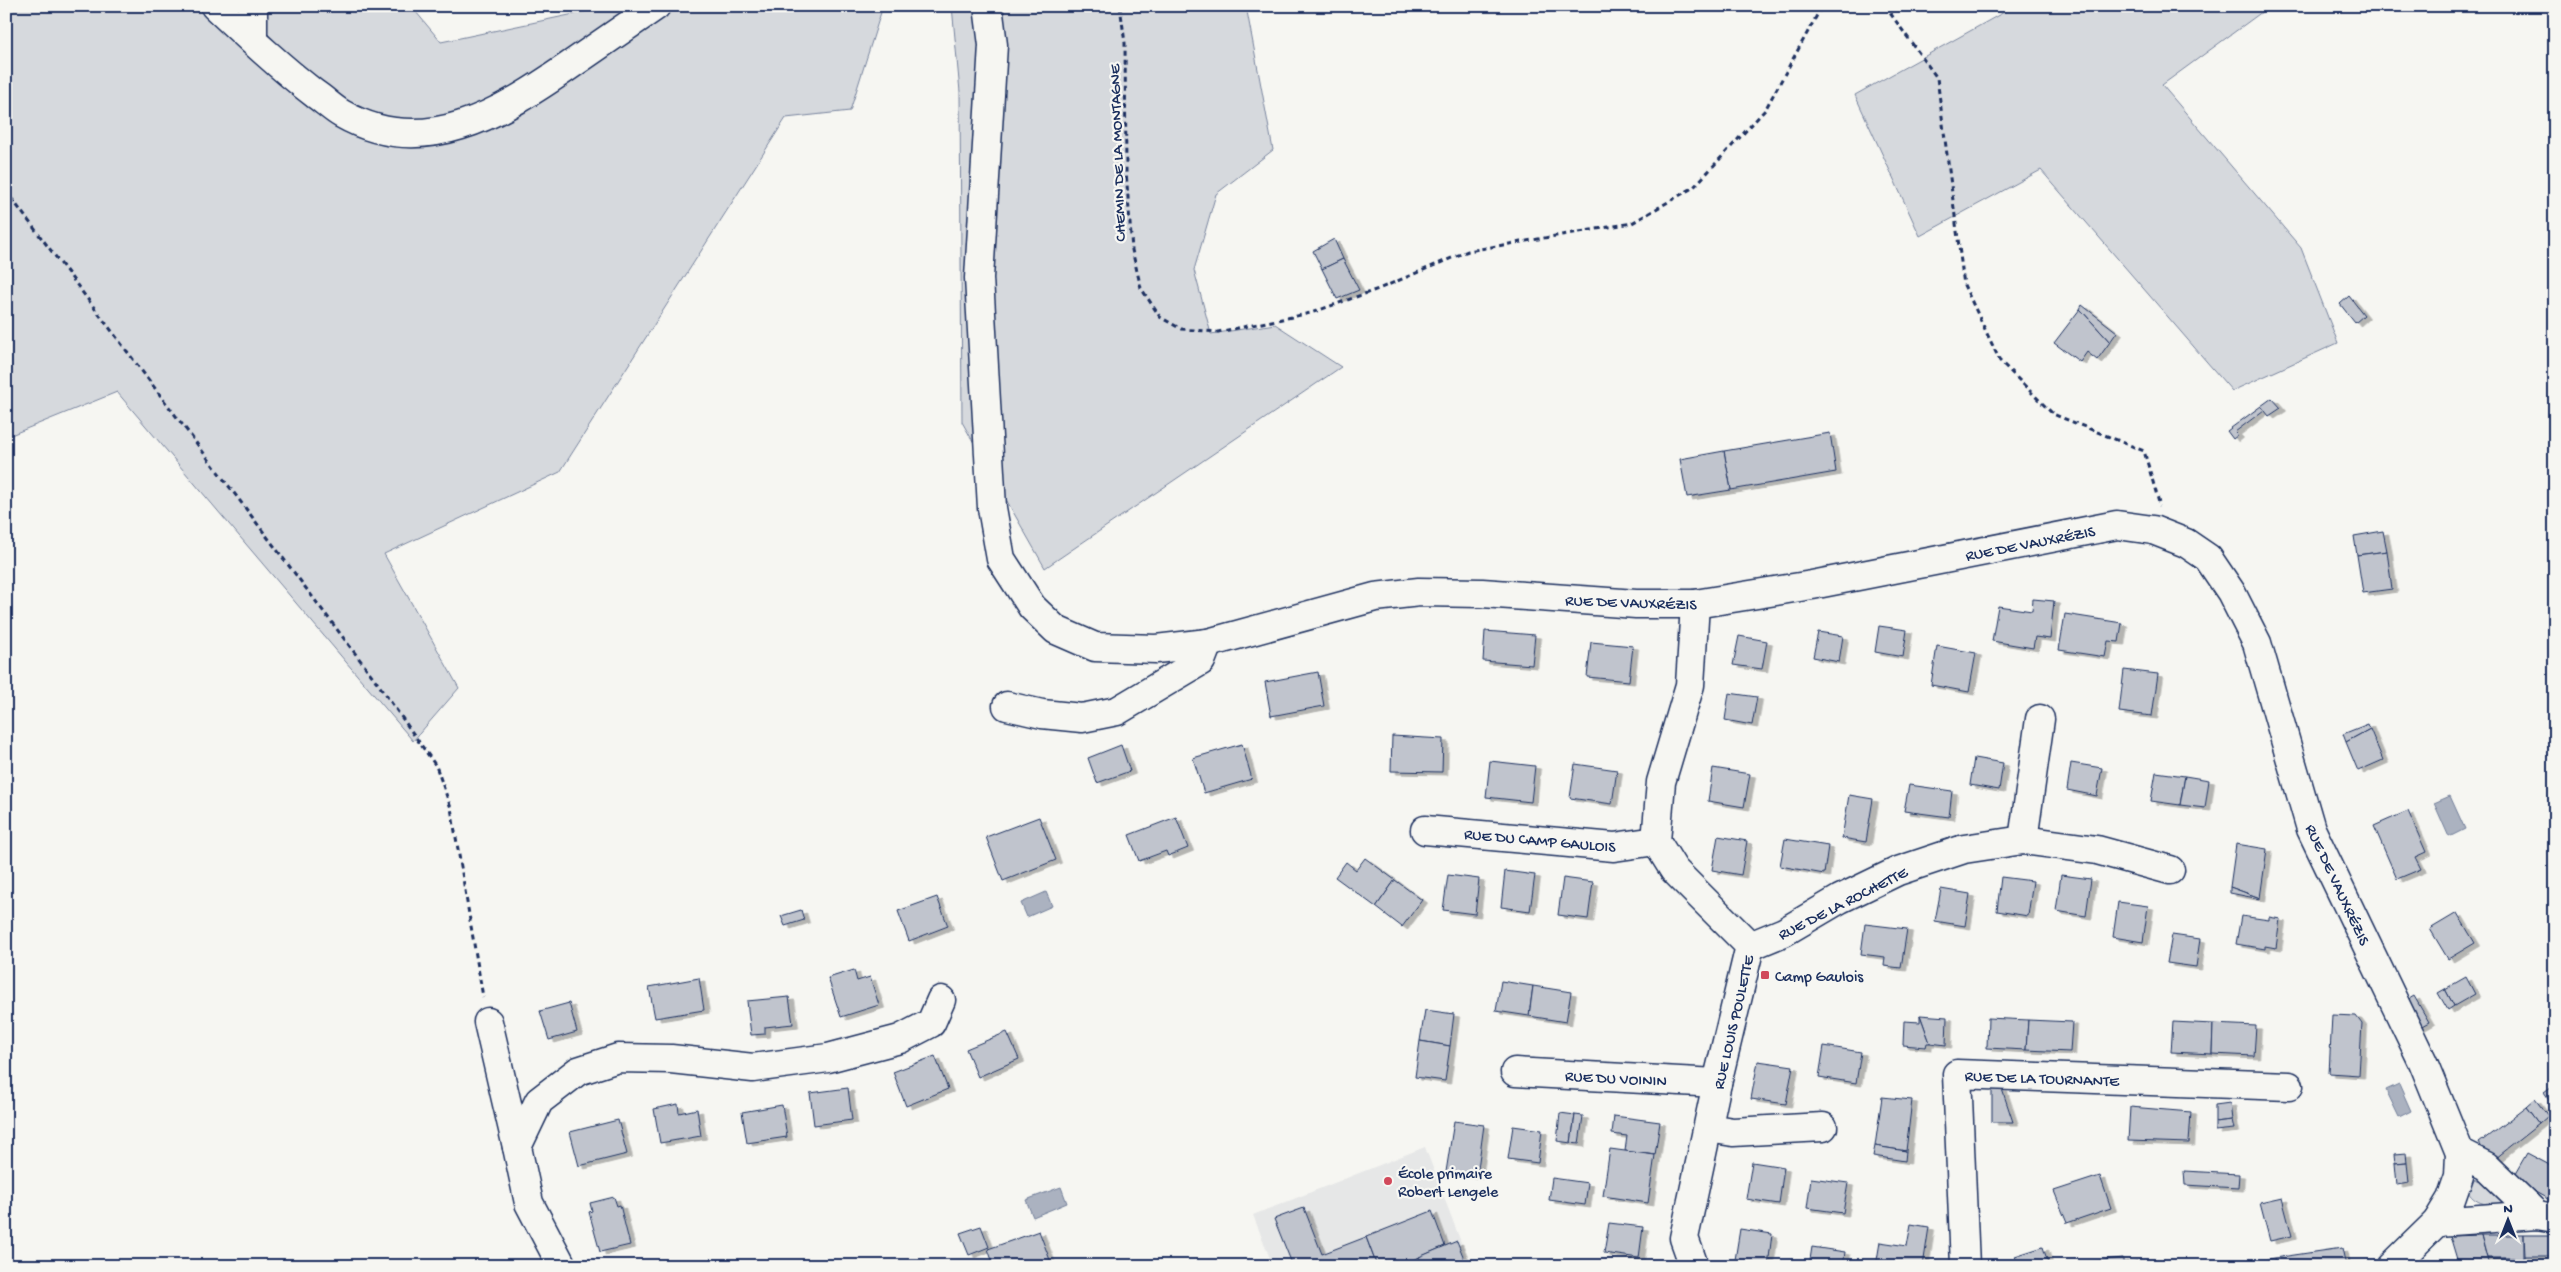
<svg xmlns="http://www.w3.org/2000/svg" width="2561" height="1272" viewBox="0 0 2561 1272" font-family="'Gochi Hand',sans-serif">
  <defs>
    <filter id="shadow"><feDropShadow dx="5.5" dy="3" stdDeviation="0" flood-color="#0004"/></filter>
  </defs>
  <rect width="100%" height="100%" fill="#f6f6f2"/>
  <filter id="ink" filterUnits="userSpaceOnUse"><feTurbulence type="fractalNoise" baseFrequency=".02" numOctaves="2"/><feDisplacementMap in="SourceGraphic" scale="10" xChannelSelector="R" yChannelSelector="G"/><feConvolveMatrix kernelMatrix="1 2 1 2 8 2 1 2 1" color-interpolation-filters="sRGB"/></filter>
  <g filter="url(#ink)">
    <polygon fill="#e6e7e7" points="1425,1147 1470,1266 1273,1266 1253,1215"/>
    <g fill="#d6d9dd" stroke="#78849e">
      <polygon points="6,6 213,6 237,30 239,6 411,6 441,42 598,9 600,6 883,6 850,111 786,118 560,472 384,554 459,688 413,741 117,392 6,437"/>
      <polygon points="952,6 1246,6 1273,150 1216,194 1194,270 1211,334 1275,324 1341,367 1045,568 962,422 960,92"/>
      <polygon points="2015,6 2270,6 2162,85 2301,248 2338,343 2232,391 2041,170 1920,236 1855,95"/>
      <path d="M2473,1179l18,4 15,17c-13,9 -34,4 -39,-11z"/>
    </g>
    <g fill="#abb2c0" stroke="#717e99">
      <polygon points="2450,796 2465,829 2449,837 2434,803"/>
      <polygon points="1046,892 1052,906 1027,917 1021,903"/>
      <polygon points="2399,1084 2411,1111 2399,1117 2386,1090"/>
      <polygon points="1061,1187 1067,1203 1033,1217 1026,1200"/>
    </g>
    <g fill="#c0c4cd" stroke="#1b2f5e" filter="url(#shadow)">
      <polygon points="1334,239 1343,259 1322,269 1313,251"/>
      <polygon points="1343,259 1359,290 1337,299 1322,269"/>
      <polygon points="2349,296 2364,315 2355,323 2340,304"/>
      <polygon points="2082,305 2117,332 2110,342 2080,309"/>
      <polygon points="2080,309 2110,342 2097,360 2087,352 2080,362 2054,343"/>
      <polygon points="2272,398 2281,408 2269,416 2261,406"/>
      <polygon points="2261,406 2264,410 2235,432 2238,435 2233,439 2227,431"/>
      <polygon points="1830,433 1836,472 1731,490 1724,451"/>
      <polygon points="1724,451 1731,490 1687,497 1680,459"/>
      <polygon points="2383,531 2387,551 2357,555 2354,536"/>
      <polygon points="2387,551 2392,589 2363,593 2357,555"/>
      <polygon points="2033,599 2054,601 2050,639 2035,637 2033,648 1992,641 1998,606 2032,611"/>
      <polygon points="2065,614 2122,623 2119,642 2108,641 2105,657 2059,650"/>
      <polygon points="1879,626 1907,630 1903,657 1875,652"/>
      <polygon points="1485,631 1535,635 1532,665 1483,661"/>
      <polygon points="1818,632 1843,636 1839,662 1813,657"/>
      <polygon points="1739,636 1767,641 1762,669 1733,665"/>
      <polygon points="1591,642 1633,646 1629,681 1587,677"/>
      <polygon points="1937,646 1976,653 1969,692 1931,685"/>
      <polygon points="2124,670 2158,674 2152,716 2119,712"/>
      <polygon points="1318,672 1324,706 1271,716 1265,682"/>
      <polygon points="1729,693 1757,697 1752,725 1725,720"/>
      <polygon points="2368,724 2370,729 2346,742 2343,734"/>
      <polygon points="2370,729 2383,760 2358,771 2346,742"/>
      <polygon points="1392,736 1443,739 1442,772 1391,771"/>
      <polygon points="1242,744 1252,779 1204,793 1193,758"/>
      <polygon points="1121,745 1130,771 1097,783 1088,758"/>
      <polygon points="1974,758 2003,763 1999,790 1970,785"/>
      <polygon points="1490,761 1535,766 1531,802 1486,797"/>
      <polygon points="2071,763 2102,768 2097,796 2067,790"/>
      <polygon points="1575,764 1617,770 1612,804 1570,798"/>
      <polygon points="1713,768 1750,774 1744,807 1708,801"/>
      <polygon points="2156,772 2185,776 2180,805 2151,801"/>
      <polygon points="2185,776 2209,780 2205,808 2180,805"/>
      <polygon points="1909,785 1952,791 1949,817 1904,811"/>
      <polygon points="1849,795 1873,799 1866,842 1842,838"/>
      <polygon points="2408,811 2426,852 2415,857 2421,869 2397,879 2374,826"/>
      <polygon points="1039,817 1056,860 1003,881 986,837"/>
      <polygon points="1176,817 1188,848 1168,856 1166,851 1139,861 1129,835"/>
      <polygon points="1718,836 1747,841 1741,875 1712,870"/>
      <polygon points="1785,839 1828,846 1824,874 1780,866"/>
      <polygon points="2236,844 2267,849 2260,898 2230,887"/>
      <polygon points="1365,858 1395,880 1376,907 1335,877 1346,862 1356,870"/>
      <polygon points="1505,871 1535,875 1530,911 1501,907"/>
      <polygon points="1448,875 1479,879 1475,914 1443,910"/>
      <polygon points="2061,875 2091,879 2086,916 2056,911"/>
      <polygon points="2001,877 2033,881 2028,916 1997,911"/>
      <polygon points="1563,878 1593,882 1588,919 1558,915"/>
      <polygon points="1395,880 1422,900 1402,927 1376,907"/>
      <polygon points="2230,887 2260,898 2260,899 2230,893"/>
      <polygon points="1941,889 1970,894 1965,926 1935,921"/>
      <polygon points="937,897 948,926 909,941 898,911"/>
      <polygon points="2118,902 2148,906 2143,942 2113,937"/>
      <polygon points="801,910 804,920 785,926 781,916"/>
      <polygon points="2457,913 2475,943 2448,959 2430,929"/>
      <polygon points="2241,916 2269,920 2269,917 2280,919 2276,948 2265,946 2265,949 2236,944"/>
      <polygon points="1865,924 1907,929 1901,968 1884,966 1885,957 1861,954"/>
      <polygon points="2172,935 2200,939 2196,967 2167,963"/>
      <polygon points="854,970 857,981 870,977 879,1005 841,1017 828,978"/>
      <polygon points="2466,977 2475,994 2454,1006 2445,989"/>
      <polygon points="699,978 704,1010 655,1018 649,987"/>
      <polygon points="1501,981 1533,986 1529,1016 1496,1011"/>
      <polygon points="1533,986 1571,992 1566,1022 1529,1016"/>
      <polygon points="2445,989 2454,1006 2448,1010 2438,993"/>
      <polygon points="2414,996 2429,1022 2418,1028 2404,1002"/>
      <polygon points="789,997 793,1024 765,1027 765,1034 751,1035 747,1001"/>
      <polygon points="569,1003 577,1032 549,1040 540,1011"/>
      <polygon points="1425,1010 1454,1014 1450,1046 1420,1041"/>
      <polygon points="1920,1015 1947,1017 1946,1045 1930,1043"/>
      <polygon points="1920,1015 1930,1043 1927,1043 1926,1047 1903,1045 1904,1021 1920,1022"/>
      <polygon points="2332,1015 2356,1016 2362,1024 2359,1075 2329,1073"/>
      <polygon points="1988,1018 2028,1020 2026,1050 1987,1048"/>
      <polygon points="2028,1020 2072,1022 2070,1052 2026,1050"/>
      <polygon points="2173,1022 2213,1024 2212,1054 2171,1052"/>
      <polygon points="2213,1024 2256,1026 2254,1056 2212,1054"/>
      <polygon points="1007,1032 1019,1059 978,1077 966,1049"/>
      <polygon points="1420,1041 1450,1046 1445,1081 1415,1077"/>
      <polygon points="1824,1046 1861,1052 1856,1083 1819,1077"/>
      <polygon points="935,1056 948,1089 906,1106 893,1072"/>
      <polygon points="1758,1061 1793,1066 1786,1104 1751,1099"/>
      <polygon points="2555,1085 2555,1109 2544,1093"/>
      <polygon points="848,1088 852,1120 814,1125 810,1093"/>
      <polygon points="1992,1089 2002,1089 2013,1122 1992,1122"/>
      <polygon points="1882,1097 1912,1100 1906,1151 1875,1146"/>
      <polygon points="2535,1099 2548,1116 2539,1124 2526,1107"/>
      <polygon points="2230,1103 2232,1120 2215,1122 2215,1105"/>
      <polygon points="678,1104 679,1113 697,1109 701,1136 660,1143 654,1109"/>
      <polygon points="782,1105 787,1137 747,1143 742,1112"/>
      <polygon points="2130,1107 2191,1112 2189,1143 2128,1141"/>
      <polygon points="2526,1107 2539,1124 2491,1162 2479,1143"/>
      <polygon points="1560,1113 1575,1115 1571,1143 1557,1141"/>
      <polygon points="1575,1115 1583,1116 1579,1144 1571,1143"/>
      <polygon points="1614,1116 1660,1122 1655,1155 1625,1151 1627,1136 1612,1134"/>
      <polygon points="618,1120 627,1154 579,1166 570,1132"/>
      <polygon points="2232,1120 2234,1129 2215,1131 2215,1122"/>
      <polygon points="1454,1121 1484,1125 1477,1176 1446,1172"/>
      <polygon points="1513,1126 1542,1130 1538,1163 1508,1159"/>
      <polygon points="1875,1146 1906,1151 1905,1161 1873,1156"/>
      <polygon points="1610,1149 1655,1155 1648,1203 1603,1196"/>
      <polygon points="2406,1153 2407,1162 2395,1163 2394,1154"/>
      <polygon points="2527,1153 2555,1168 2555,1203 2512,1179"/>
      <polygon points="1752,1162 1784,1167 1779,1204 1746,1199"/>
      <polygon points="2407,1162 2409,1183 2397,1185 2395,1163"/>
      <polygon points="2184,1171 2239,1174 2238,1188 2185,1185"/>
      <polygon points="2100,1176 2111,1208 2067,1223 2054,1191"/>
      <polygon points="1552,1178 1588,1183 1585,1205 1549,1200"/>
      <polygon points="1811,1178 1848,1183 1843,1213 1807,1208"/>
      <polygon points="614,1197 617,1206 620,1205 630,1245 600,1252 589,1212 592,1211 590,1203"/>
      <polygon points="2282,1198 2292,1236 2270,1241 2260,1203"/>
      <polygon points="1304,1208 1322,1254 1366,1237 1377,1266 1293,1266 1274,1219"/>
      <polygon points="1432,1211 1445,1246 1399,1266 1377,1266 1366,1237"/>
      <polygon points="1609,1223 1643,1227 1639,1258 1604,1253"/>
      <polygon points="1911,1224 1929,1227 1923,1266 1876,1266 1880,1242 1907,1246"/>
      <polygon points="981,1226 989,1247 969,1255 960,1233"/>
      <polygon points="1740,1229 1772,1234 1768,1266 1734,1266"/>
      <polygon points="1039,1231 1050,1260 1036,1266 994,1266 988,1249"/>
      <polygon points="2481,1235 2489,1266 2459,1266 2450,1236"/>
      <polygon points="2481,1235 2524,1235 2524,1258 2487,1258"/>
      <polygon points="2524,1235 2555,1235 2555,1256 2525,1256"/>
      <polygon points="1457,1241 1467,1266 1423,1266 1419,1257"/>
      <polygon points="1812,1247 1845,1252 1843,1266 1809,1266"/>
      <polygon points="2043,1247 2049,1266 2018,1266 2015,1256"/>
      <polygon points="2342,1248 2346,1266 2275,1266 2274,1258"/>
      <polygon points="2123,1258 2123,1263 2099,1266 2078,1266 2077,1263"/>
      <polygon points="2274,1258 2275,1266 2229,1266"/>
      <polygon points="2137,1261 2138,1266 2123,1266 2123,1263"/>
    </g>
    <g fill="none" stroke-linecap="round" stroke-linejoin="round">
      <defs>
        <g id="minor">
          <path d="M215,6c33,31 65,61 100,88 9,6 18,15 27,20 82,47 159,-1 227,-48 29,-20 58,-40 87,-60"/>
          <polyline points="988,6 993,45 979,278 992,508 1001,559 1032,607 1056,630 1095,647 1156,649 1208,643 1375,597 1419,592 1482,593 1636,604 1695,604 1812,585 2117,525 2153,530 2186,543 2208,558 2231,592 2257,643 2311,829 2423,1062 2460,1153 2459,1176 2451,1199 2437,1222 2392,1266"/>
          <polyline points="253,41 253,6"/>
          <polyline points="1007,706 1042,714 1082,718 1117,711 1201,661 1208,643"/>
          <polyline points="1425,830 1614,847 1656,841"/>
          <polyline points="2023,840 2040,719"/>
          <polyline points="1750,946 1784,932 1840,899 1898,871 1964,849 2023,840 2097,850 2170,870"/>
          <polyline points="488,1022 517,1147"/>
          <polyline points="1515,1072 1717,1083"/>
          <polyline points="1708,1128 1733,1132 1823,1127"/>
          <polyline points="2460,1153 2486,1166 2537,1215"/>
          <polyline points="2437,1222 2537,1215 2555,1218"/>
          <polyline points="562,1266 529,1203 517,1147 539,1101 578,1071 618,1058 671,1059 753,1068 828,1058 900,1039 931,1023 941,1000"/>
          <polyline points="1694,1266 1684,1238 1717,1083 1750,946 1674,870 1656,841 1661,782 1690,685 1695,604"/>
          <polyline points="1965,1266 1957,1074 2289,1086"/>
        </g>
      </defs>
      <use href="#minor" stroke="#1b2f5e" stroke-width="31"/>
      <g stroke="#1b2f5e" stroke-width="3" stroke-dasharray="5 4" stroke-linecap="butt">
        <polyline points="1120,6 1125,43 1126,171 1132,250 1141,288 1160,317 1181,329 1218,332 1311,313 1381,288 1468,251 1632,223 1694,187 1765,110 1822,6"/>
        <polyline points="1885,6 1937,78 1964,285 2000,361 2053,414 2144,451 2160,506"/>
        <polyline points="6,191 376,681 436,766 451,808 483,997"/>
      </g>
      <use href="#minor" stroke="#f6f6f2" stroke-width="28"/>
    </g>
  </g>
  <g fill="#d1495b" stroke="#f6f6f2" stroke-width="2">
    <rect x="1760" y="970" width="10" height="10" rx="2.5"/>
    <circle cx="1388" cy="1181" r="5"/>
  </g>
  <g text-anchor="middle" stroke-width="4.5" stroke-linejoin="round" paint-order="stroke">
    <g font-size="16" fill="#1b2f5e" stroke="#f6f6f2">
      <text transform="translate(1116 153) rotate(-92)" y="6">CHEMIN DE LA MONTAGNE</text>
      <text transform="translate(2030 542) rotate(-11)" y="6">RUE DE VAUXRÉZIS</text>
      <text transform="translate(1631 601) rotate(2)" y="6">RUE DE VAUXRÉZIS</text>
      <text transform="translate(1540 839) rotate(5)" y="6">RUE DU CAMP GAULOIS</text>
      <text transform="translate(2339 884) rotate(65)" y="6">RUE DE VAUXRÉZIS</text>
      <text transform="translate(1842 902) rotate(-27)" y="6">RUE DE LA ROCHETTE</text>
      <text transform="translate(1732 1022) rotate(-77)" y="6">RUE LOUIS POULETTE</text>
      <text transform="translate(1616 1077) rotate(3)" y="6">RUE DU VOININ</text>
      <text transform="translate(2042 1077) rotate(2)" y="6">RUE DE LA TOURNANTE</text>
    </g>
    <g font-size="16" fill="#1b2f5e" stroke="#f6f6f2" text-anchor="start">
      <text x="1775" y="981">Camp Gaulois</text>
      <text x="1398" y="1178">École primaire<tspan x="1398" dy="18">Robert Lengele</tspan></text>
    </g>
  </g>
  <rect width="2561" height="1272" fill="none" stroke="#f6f6f2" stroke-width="25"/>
  <rect x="12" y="12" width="2536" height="1247" fill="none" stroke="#1b2f5e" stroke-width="2" filter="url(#ink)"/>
  <g transform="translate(2508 1220)" stroke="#f6f6f2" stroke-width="4" paint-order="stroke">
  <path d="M0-4L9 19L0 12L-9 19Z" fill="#1b2f5e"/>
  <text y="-8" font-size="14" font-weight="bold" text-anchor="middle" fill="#1b2f5e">N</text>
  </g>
</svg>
